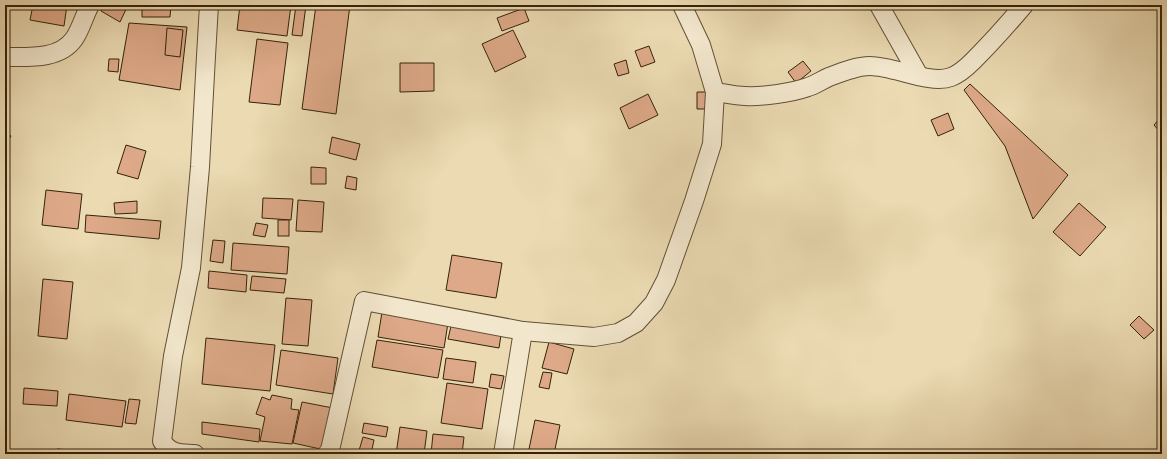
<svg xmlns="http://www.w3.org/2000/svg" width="1167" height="459" viewBox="0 0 1167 459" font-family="'Libre Bodoni',serif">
  <rect width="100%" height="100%" fill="#ebdab2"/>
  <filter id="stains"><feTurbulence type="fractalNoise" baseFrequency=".005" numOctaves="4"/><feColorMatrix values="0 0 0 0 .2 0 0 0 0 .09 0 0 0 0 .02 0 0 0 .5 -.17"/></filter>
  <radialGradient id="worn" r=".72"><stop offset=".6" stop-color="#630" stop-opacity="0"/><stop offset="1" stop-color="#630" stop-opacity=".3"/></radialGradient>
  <g fill="#dda988" stroke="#35220a">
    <polygon points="33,5 67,5 64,26 30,20"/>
    <polygon points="104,5 128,5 120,22 101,11"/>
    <polygon points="142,5 171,5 170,17 142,17"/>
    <polygon points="240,5 291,5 287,36 237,30"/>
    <polygon points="296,5 306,5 302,36 292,35"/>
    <polygon points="316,5 350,5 336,114 302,109"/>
    <polygon points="524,8 529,21 502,31 497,18"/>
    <polygon points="129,23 187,27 180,90 119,80"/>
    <polygon points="167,28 183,30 180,57 165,55"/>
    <polygon points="513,30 526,57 495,72 482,44"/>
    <polygon points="257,39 288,43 280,105 249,102"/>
    <polygon points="649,46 655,62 641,67 635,51"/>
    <polygon points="109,59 119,59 118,72 108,71"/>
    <polygon points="626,60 629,73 618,76 614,64"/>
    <polygon points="803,61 811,71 796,83 788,72"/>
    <polygon points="400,63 434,63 434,91 400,92"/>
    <polygon points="970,84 1068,175 1033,219 1005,146 964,90"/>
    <polygon points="697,92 707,92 706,109 697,109"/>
    <polygon points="648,94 658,115 629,129 620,108"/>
    <polygon points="948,113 954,129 938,136 931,120"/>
    <polygon points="1160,118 1162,120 1162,130 1160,132 1154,125"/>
    <polygon points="5,132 11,136 5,145"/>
    <polygon points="332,137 360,144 356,160 329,153"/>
    <polygon points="126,145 146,151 138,179 117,173"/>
    <polygon points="311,167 326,168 326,184 311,184"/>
    <polygon points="347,176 357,178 356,190 345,188"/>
    <polygon points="46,190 82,194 78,229 42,225"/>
    <polygon points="263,198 293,199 291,220 262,218"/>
    <polygon points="298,200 324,202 322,232 296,231"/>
    <polygon points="137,201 137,213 115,214 114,203"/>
    <polygon points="1079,203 1106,227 1080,256 1053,232"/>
    <polygon points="86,215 161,221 159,239 85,232"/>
    <rect x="278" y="220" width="11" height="16"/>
    <polygon points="256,223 268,225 265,237 253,235"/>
    <polygon points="213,240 225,241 223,263 210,261"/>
    <polygon points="233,243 289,247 287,274 231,270"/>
    <polygon points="452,255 502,263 496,298 446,290"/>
    <polygon points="209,271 247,275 246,292 208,288"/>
    <polygon points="252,276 286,279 284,293 250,290"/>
    <polygon points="43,279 73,282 67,339 38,336"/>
    <polygon points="286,298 312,300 308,346 282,344"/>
    <polygon points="382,312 448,323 444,348 378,337"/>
    <polygon points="1139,316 1154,330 1144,339 1130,325"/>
    <polygon points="451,326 501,335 499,348 448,339"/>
    <polygon points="206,338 275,345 270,391 202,384"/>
    <polygon points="377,340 443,350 438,378 372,367"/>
    <polygon points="549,342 574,349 567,374 542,368"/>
    <polygon points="281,350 338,358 333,394 276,385"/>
    <polygon points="446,358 476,362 473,383 443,379"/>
    <polygon points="543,372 552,373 549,389 539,387"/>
    <polygon points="491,374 504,376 501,389 489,387"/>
    <polygon points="447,383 488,389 482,429 441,423"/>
    <polygon points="24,388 58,391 57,406 23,404"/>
    <polygon points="69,394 126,401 122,427 66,420"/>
    <polygon points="272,395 292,399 291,409 299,410 292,444 260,441 265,417 256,414 262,397 270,400"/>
    <polygon points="129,399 140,400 136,424 125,423"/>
    <polygon points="302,402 333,408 325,450 293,443"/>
    <polygon points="535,420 560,425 554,454 528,454"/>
    <polygon points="202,422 260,429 259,442 202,434"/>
    <polygon points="364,423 388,427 386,437 362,433"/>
    <polygon points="400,427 427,431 424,454 396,454"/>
    <polygon points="433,434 464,437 462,454 431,454"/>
    <polygon points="363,437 374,440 371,454 358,454"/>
    <polygon points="57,449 96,452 95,454 56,454"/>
  </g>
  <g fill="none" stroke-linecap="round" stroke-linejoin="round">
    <defs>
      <g id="street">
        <polyline points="879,5 919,76"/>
        <path d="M5,57c23,0 54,3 69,-18 7,-10 10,-23 16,-34"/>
        <path d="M715,92c9,1 20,4 30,4 17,1 46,-3 63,-9 7,-2 14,-7 21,-10 13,-5 28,-11 41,-11 24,0 60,19 81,11 8,-3 16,-10 22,-16 18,-18 35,-37 51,-56"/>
        <path d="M195,454c-14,-1 -24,1 -33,-13l11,-85 18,-88 9,-101 6,-111 3,-51"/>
        <polyline points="327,454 330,450 364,301 523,331 594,337 618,333 636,323 654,303 666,280 694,201 712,144 715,92 701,45 682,5"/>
        <polyline points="503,454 523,331"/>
      </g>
    </defs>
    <use href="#street" stroke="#625034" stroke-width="20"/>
    <use href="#street" stroke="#f2e7cd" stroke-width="18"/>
  </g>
  <rect width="1167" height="459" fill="none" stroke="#ebdab2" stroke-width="20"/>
  <rect x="6" y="6" width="1155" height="447" fill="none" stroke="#35220a" stroke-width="2"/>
  <rect x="10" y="10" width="1147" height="439" fill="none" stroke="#35220a"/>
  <rect width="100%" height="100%" filter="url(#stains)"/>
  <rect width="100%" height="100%" fill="url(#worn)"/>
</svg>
